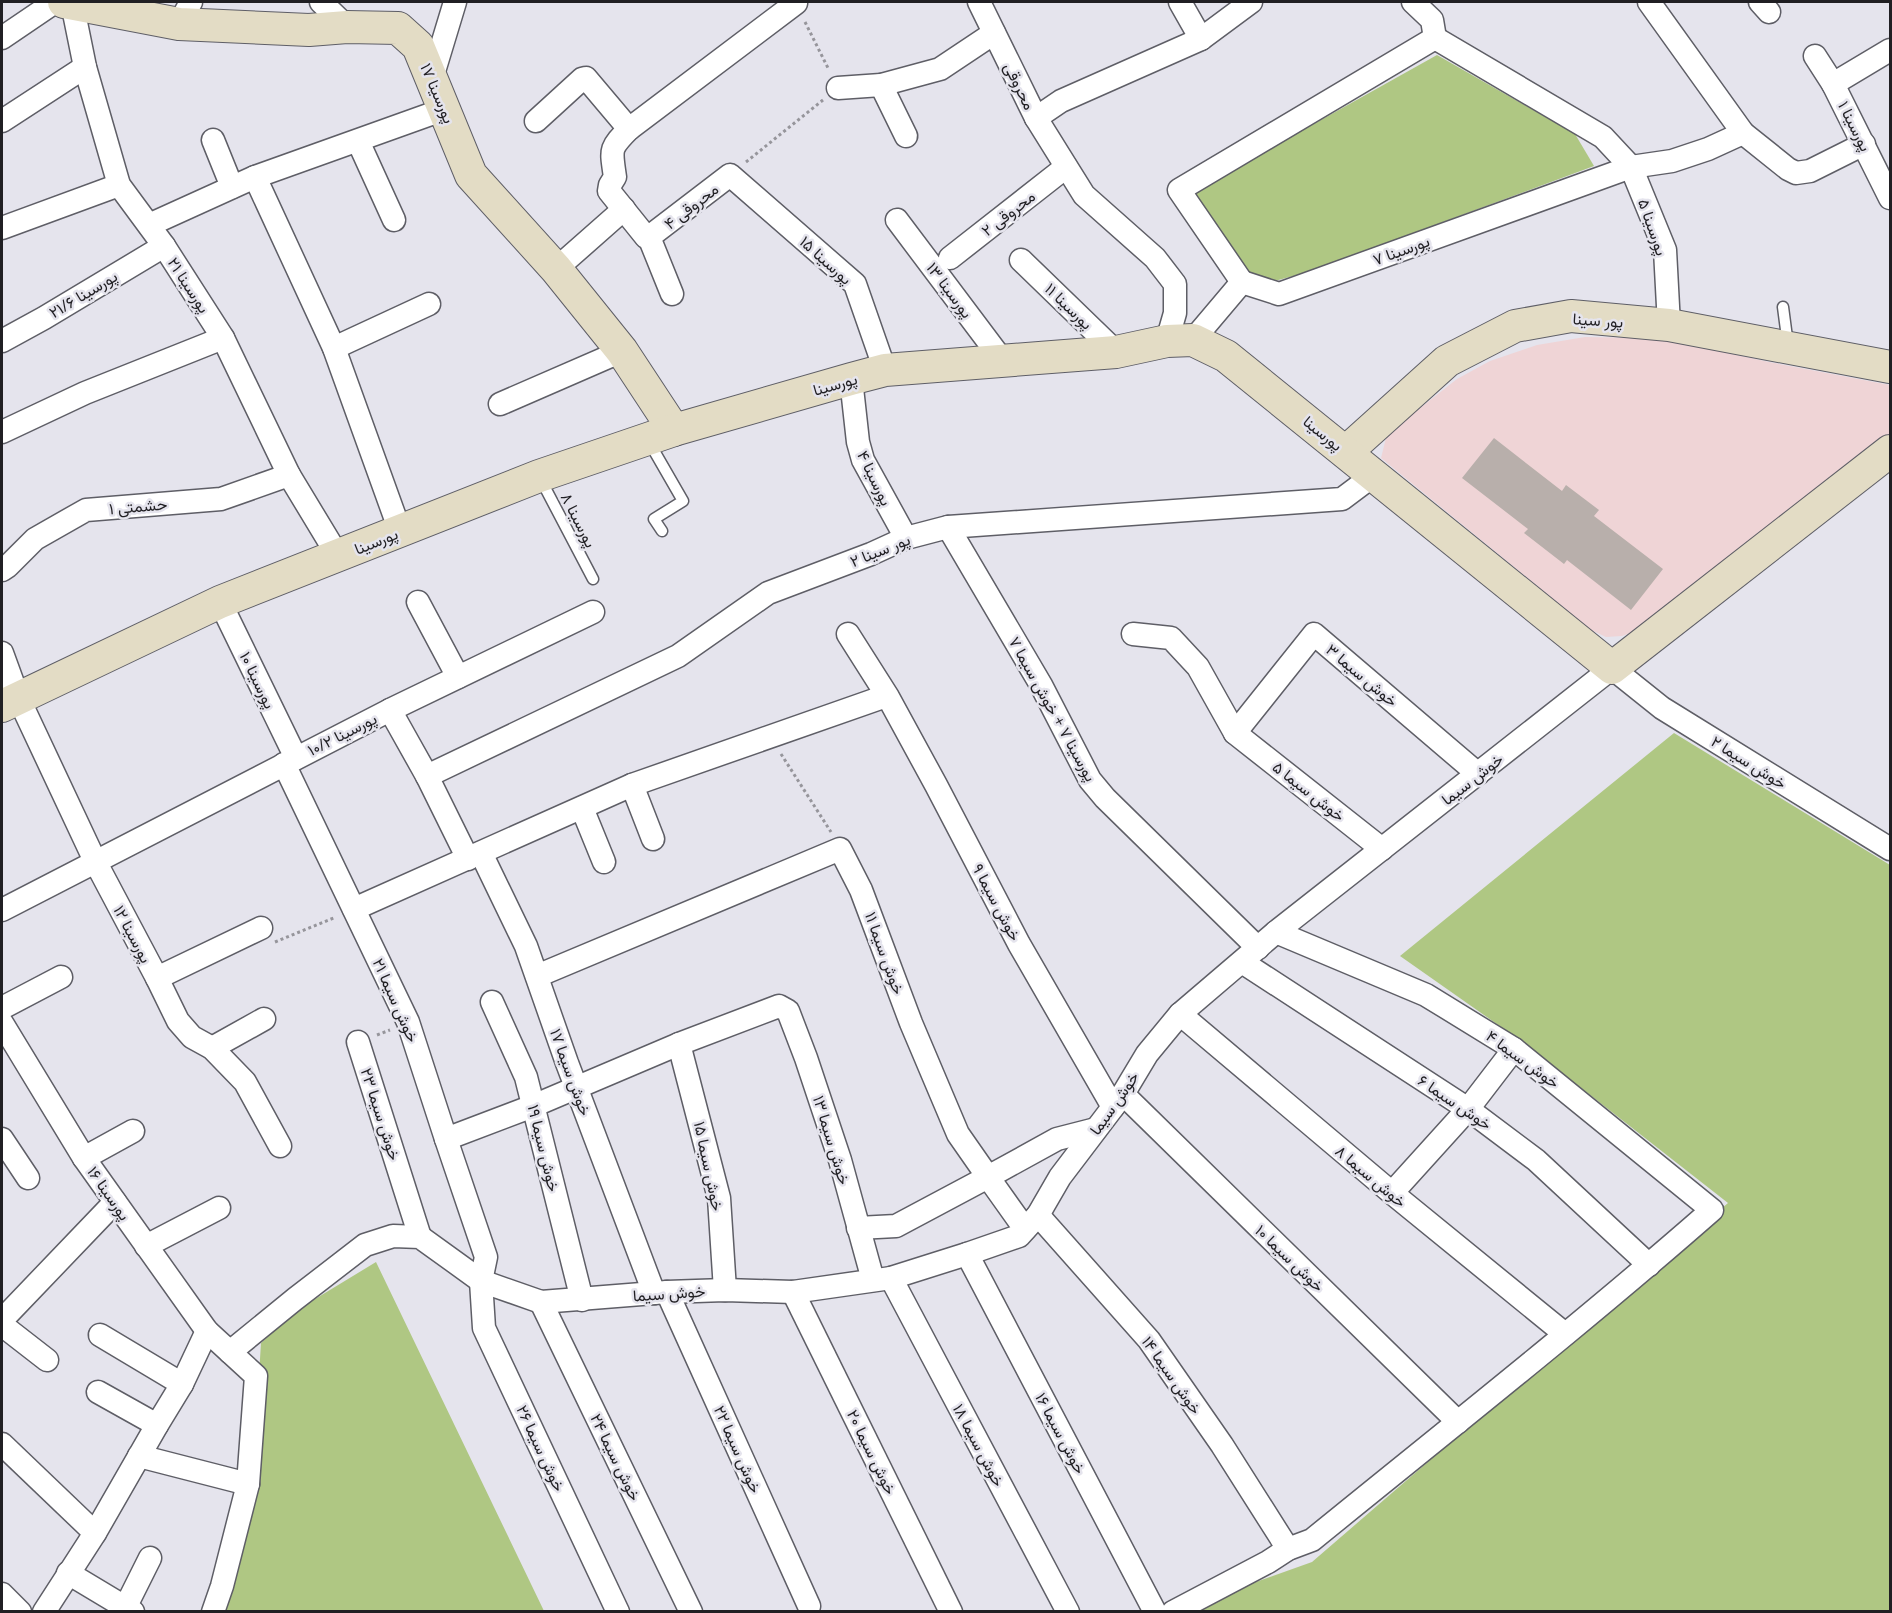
<svg xmlns="http://www.w3.org/2000/svg" width="1892" height="1613" viewBox="0 0 1892 1613" font-family="'Open Sans',Vazirmatn,sans-serif">
  <rect width="100%" height="100%" fill="#e5e4ed"/>
  <polygon fill="#efd4d6" points="1585,337 1641,338 1683,343 1769,362 1890,385 1890,434 1636,631 1622,636 1606,637 1591,630 1381,458 1387,434 1457,379 1490,361 1537,345"/>
  <g fill="#afc783">
    <polygon points="1437,55 1575,134 1594,166 1308,272 1267,283 1236,267 1192,192"/>
    <polygon points="1674,733 1890,865 1890,1611 1171,1612 1312,1562 1728,1203 1521,1041 1400,956"/>
    <polygon points="376,1262 544,1611 224,1612 232,1592 251,1503 261,1343 297,1310"/>
  </g>
  <polygon fill="#b8afab" points="1494,438 1562,491 1566,485 1599,510 1594,516 1663,569 1631,610 1567,560 1564,564 1524,533 1528,529 1462,478"/>
  <g fill="none" stroke-linecap="round" stroke-linejoin="round">
    <defs>
      <g id="lane">
        <polyline points="1783,307 1788,345"/>
        <polyline points="649,442 683,501 654,519 662,531"/>
        <polyline points="540,478 593,579"/>
      </g>
      <g id="street">
        <polyline points="321,2 347,27"/>
        <polyline points="979,2 1036,118 1084,195 1155,258 1175,284 1175,313 1167,341"/>
        <polyline points="1180,2 1201,39"/>
        <polyline points="1413,2 1432,20 1435,38"/>
        <polyline points="1649,2 1743,133 1788,169 1796,173 1810,171 1864,144"/>
        <polyline points="1760,2 1769,12"/>
        <polyline points="72,3 85,67 119,185 164,246 223,338 289,475 338,556"/>
        <path d="M796,3l-167,126c-20,20 -18,20 -14,48l-5,8 -1,6 37,46h3l81,-62 125,109 30,86"/>
        <polyline points="179,24 191,2"/>
        <polyline points="2,38 55,2"/>
        <polyline points="1815,56 1833,84 1890,198"/>
        <polyline points="432,78 455,2"/>
        <polyline points="1833,84 1890,50"/>
        <polyline points="881,85 906,136"/>
        <polyline points="838,88 881,85 940,69 994,33"/>
        <polyline points="1036,118 1061,101 1201,39 1251,2"/>
        <polyline points="2,121 85,67"/>
        <polyline points="536,121 582,79 586,78 629,129"/>
        <polyline points="213,140 232,187"/>
        <polyline points="358,141 394,220"/>
        <polyline points="255,177 334,348 400,531"/>
        <polyline points="897,220 1003,361"/>
        <polyline points="149,225 255,177 445,109"/>
        <polyline points="2,228 119,185"/>
        <polyline points="649,237 672,294"/>
        <polyline points="950,258 1066,167"/>
        <polyline points="1021,260 1116,352"/>
        <polyline points="556,269 624,209"/>
        <polyline points="1242,282 1179,190 1435,38 1603,137 1631,167 1665,250 1669,325"/>
        <polyline points="1242,282 1279,294 1631,167 1672,161 1708,149 1743,133"/>
        <polyline points="1193,340 1242,282"/>
        <polyline points="2,341 44,318 164,246"/>
        <polyline points="334,348 429,304"/>
        <polyline points="851,379 858,442 863,460 906,538"/>
        <polyline points="500,404 622,351"/>
        <polyline points="2,432 85,393 223,338"/>
        <polyline points="948,527 1041,685 1090,780 1105,798 1258,948"/>
        <polyline points="2,570 8,566 35,539 86,510 221,499 289,475"/>
        <polyline points="220,602 296,758"/>
        <polyline points="418,602 458,677"/>
        <polyline points="848,634 888,697 936,785 1019,944 1113,1107"/>
        <polyline points="1133,634 1171,638 1198,667 1235,733 1382,849"/>
        <polyline points="2,653 18,697 95,861 157,978 178,1021 192,1037 212,1048 245,1082 280,1146"/>
        <polyline points="390,710 427,776 468,859"/>
        <polyline points="1235,733 1314,634 1478,774"/>
        <polyline points="284,764 408,1022 446,1139 486,1257 481,1281 484,1328 618,1612"/>
        <polyline points="427,776 678,656 768,593 871,554 906,538 948,527 1342,499 1374,475"/>
        <polyline points="632,785 653,839"/>
        <polyline points="582,808 604,862"/>
        <polyline points="481,853 526,946 567,1063 654,1293"/>
        <polyline points="354,909 632,785 886,696"/>
        <polyline points="2,910 390,710 593,612"/>
        <polyline points="1242,962 1468,1109 1536,1160 1649,1265"/>
        <polyline points="537,976 840,849 861,890 911,1023 958,1134 988,1177 1057,1139 1096,1129"/>
        <polyline points="157,978 261,928"/>
        <polyline points="492,1002 526,1077 582,1300"/>
        <polyline points="2,1008 61,977"/>
        <polyline points="1180,1014 1392,1193 1565,1334"/>
        <polyline points="2,1023 84,1158 207,1331 256,1376 248,1484 222,1586 213,1612"/>
        <polyline points="358,1042 420,1237"/>
        <polyline points="679,1044 719,1198 725,1290"/>
        <polyline points="212,1048 264,1019"/>
        <polyline points="1123,1094 1458,1422"/>
        <polyline points="2,1139 28,1178"/>
        <polyline points="446,1139 533,1106 679,1044 779,1006 788,1011 806,1058 840,1160 873,1280"/>
        <polyline points="84,1158 133,1131"/>
        <polyline points="1392,1193 1468,1109 1514,1049"/>
        <polyline points="1038,1215 1149,1340 1222,1445 1288,1549"/>
        <polyline points="858,1228 896,1226 988,1177 1025,1229"/>
        <polyline points="146,1246 219,1208"/>
        <polyline points="967,1254 1155,1612"/>
        <polyline points="891,1278 1068,1612"/>
        <polyline points="667,1292 809,1606"/>
        <polyline points="793,1292 951,1612"/>
        <polyline points="541,1302 691,1612"/>
        <polyline points="2,1320 115,1202"/>
        <polyline points="2,1325 47,1360"/>
        <polyline points="100,1335 182,1384"/>
        <polyline points="230,1352 295,1299 365,1245 393,1236 420,1237 481,1281 541,1302 667,1292 725,1290 793,1292 891,1278 967,1254 1019,1236 1038,1215 1060,1177 1123,1094 1147,1054 1180,1014 1276,932 1612,668 1662,708 1890,849"/>
        <polyline points="98,1392 157,1425"/>
        <polyline points="2,1444 95,1533"/>
        <polyline points="139,1456 248,1484"/>
        <polyline points="68,1573 133,1612"/>
        <polyline points="2,1594 20,1612"/>
        <polyline points="125,1608 150,1558"/>
        <polyline points="44,1612 95,1533 157,1425 182,1384 207,1331"/>
        <path d="M1173,1612l95,-50 20,-13 24,-9c134,-109 270,-216 400,-330l-198,-161 -88,-54 -150,-63"/>
      </g>
      <g id="secondary">
        <polyline points="64,2 179,24 309,30 347,27 398,28 418,46 471,175 556,269 622,351 674,430"/>
        <polyline points="1346,452 1447,361 1515,326 1571,316 1669,325 1890,367"/>
        <polyline points="2,706 220,602 539,476 674,430 851,379 885,370 1116,352 1167,341 1193,340 1226,356 1612,668 1890,451"/>
      </g>
    </defs>
    <use href="#lane" stroke="#5e5e66" stroke-width="13"/>
    <use href="#street" stroke="#5e5e66" stroke-width="25"/>
    <use href="#secondary" stroke="#5e5e66" stroke-width="34"/>
    <g stroke="#96959b" stroke-width="3" stroke-dasharray="3 3" stroke-linecap="butt">
      <polyline points="805,22 829,70"/>
      <polyline points="746,162 823,100"/>
      <polyline points="781,754 831,832"/>
      <polyline points="275,942 336,917"/>
      <polyline points="377,1035 390,1030"/>
    </g>
    <use href="#lane" stroke="#fff" stroke-width="10"/>
    <use href="#street" stroke="#fff" stroke-width="22"/>
    <use href="#secondary" stroke="#e3dcc5" stroke-width="32"/>
  </g>
  <g text-anchor="middle" stroke-width="5" stroke-linejoin="round" paint-order="stroke">
    <g font-size="16" fill="#201f23" stroke="#e5e4ed">
      <text transform="translate(1020 86) rotate(64)" y="6">محروقی</text>
      <text transform="translate(438 93) rotate(67)" y="6">پورسینا ۱۷</text>
      <text transform="translate(1855 126) rotate(63)" y="6">پورسینا ۱</text>
      <text transform="translate(691 206) rotate(-38)" y="6">محروقی ۴</text>
      <text transform="translate(1008 213) rotate(-38)" y="6">محروقی ۲</text>
      <text transform="translate(1653 227) rotate(71)" y="6">پورسینا ۵</text>
      <text transform="translate(1401 250) rotate(-20)" y="6">پورسینا ۷</text>
      <text transform="translate(826 260) rotate(42)" y="6">پورسینا ۱۵</text>
      <text transform="translate(189 285) rotate(57)" y="6">پورسینا ۲۱</text>
      <text transform="translate(950 290) rotate(53)" y="6">پورسینا ۱۳</text>
      <text transform="translate(83 294) rotate(-31)" y="6">پورسینا ۲۱/۶</text>
      <text transform="translate(1069 306) rotate(44)" y="6">پورسینا ۱۱</text>
      <text transform="translate(1598 320) rotate(4)" y="6">پور سینا</text>
      <text transform="translate(835 384) rotate(-16)" y="6">پورسینا</text>
      <text transform="translate(1323 433) rotate(39)" y="6">پورسینا</text>
      <text transform="translate(875 478) rotate(64)" y="6">پورسینا ۴</text>
      <text transform="translate(138 506) rotate(-5)" y="6">حشمتی ۱</text>
      <text transform="translate(579 520) rotate(63)" y="6">پورسینا ۸</text>
      <text transform="translate(376 541) rotate(-22)" y="6">پورسینا</text>
      <text transform="translate(880 550) rotate(-22)" y="6">پور سینا ۲</text>
      <text transform="translate(1362 675) rotate(40)" y="6">خوش سیما ۳</text>
      <text transform="translate(258 680) rotate(64)" y="6">پورسینا ۱۰</text>
      <text transform="translate(1053 709) rotate(61)" y="6">پورسینا ۷ + خوش سیما ۷</text>
      <text transform="translate(342 734) rotate(-27)" y="6">پورسینا ۱۰/۲</text>
      <text transform="translate(1749 762) rotate(32)" y="6">خوش سیما ۲</text>
      <text transform="translate(1472 779) rotate(-38)" y="6">خوش سیما</text>
      <text transform="translate(1309 791) rotate(38)" y="6">خوش سیما ۵</text>
      <text transform="translate(997 902) rotate(62)" y="6">خوش سیما ۹</text>
      <text transform="translate(133 934) rotate(62)" y="6">پورسینا ۱۲</text>
      <text transform="translate(885 953) rotate(70)" y="6">خوش سیما ۱۱</text>
      <text transform="translate(396 1000) rotate(66)" y="6">خوش سیما ۲۱</text>
      <text transform="translate(1523 1059) rotate(36)" y="6">خوش سیما ۴</text>
      <text transform="translate(571 1072) rotate(70)" y="6">خوش سیما ۱۷</text>
      <text transform="translate(1455 1102) rotate(34)" y="6">خوش سیما ۶</text>
      <text transform="translate(1114 1103) rotate(-55)" y="6">خوش سیما</text>
      <text transform="translate(381 1114) rotate(72)" y="6">خوش سیما ۲۳</text>
      <text transform="translate(832 1140) rotate(73)" y="6">خوش سیما ۱۳</text>
      <text transform="translate(544 1148) rotate(76)" y="6">خوش سیما ۱۹</text>
      <text transform="translate(709 1166) rotate(78)" y="6">خوش سیما ۱۵</text>
      <text transform="translate(1371 1176) rotate(40)" y="6">خوش سیما ۸</text>
      <text transform="translate(109 1193) rotate(55)" y="6">پورسینا ۱۶</text>
      <text transform="translate(1290 1258) rotate(44)" y="6">خوش سیما ۱۰</text>
      <text transform="translate(669 1293) rotate(-4)" y="6">خوش سیما</text>
      <text transform="translate(1172 1375) rotate(55)" y="6">خوش سیما ۱۴</text>
      <text transform="translate(1061 1433) rotate(62)" y="6">خوش سیما ۱۶</text>
      <text transform="translate(979 1445) rotate(62)" y="6">خوش سیما ۱۸</text>
      <text transform="translate(541 1448) rotate(65)" y="6">خوش سیما ۲۶</text>
      <text transform="translate(738 1449) rotate(66)" y="6">خوش سیما ۲۲</text>
      <text transform="translate(872 1452) rotate(64)" y="6">خوش سیما ۲۰</text>
      <text transform="translate(616 1457) rotate(64)" y="6">خوش سیما ۲۴</text>
    </g>
  </g>
  <rect width="1892" height="1613" fill="none" stroke="#201f23" stroke-width="6"/>
</svg>
